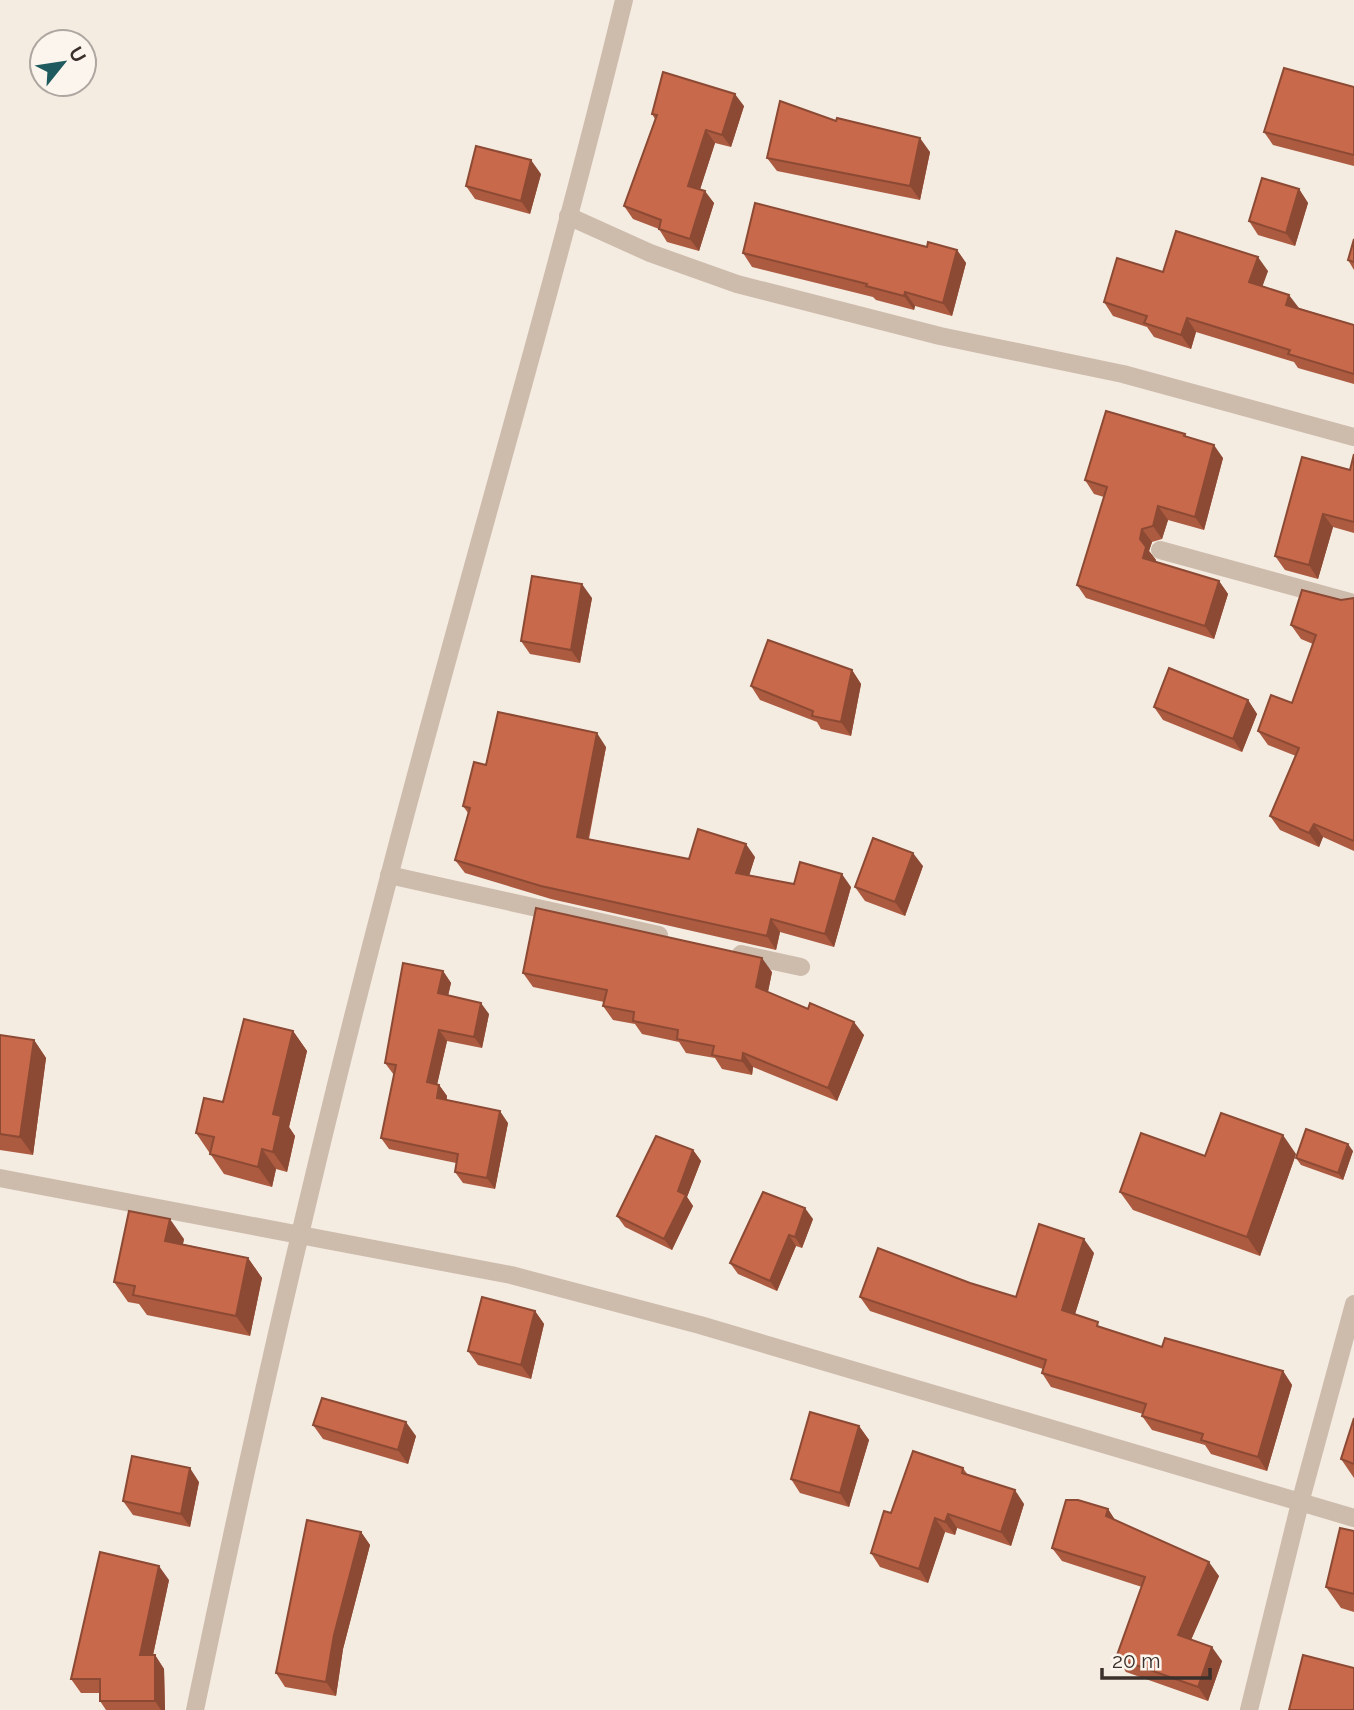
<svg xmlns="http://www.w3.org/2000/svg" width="1354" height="1710" viewBox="0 0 1354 1710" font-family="Raleway,sans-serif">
  <rect width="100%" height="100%" fill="#f4ebe1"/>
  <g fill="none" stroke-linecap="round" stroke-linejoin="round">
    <g stroke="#cdbbac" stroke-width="18">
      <polyline points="568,216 650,253 737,284 940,336 1123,374 1354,437"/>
      <polyline points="1160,550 1354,603"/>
      <polyline points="389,875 659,935"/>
      <polyline points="741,954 801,967"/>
      <polyline points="0,1178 511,1275 700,1325 1354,1518"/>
      <path d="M195,1710c58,-280 122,-560 195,-837 76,-292 163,-580 234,-873"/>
      <polyline points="1249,1710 1300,1503 1354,1304"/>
    </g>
  </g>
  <g fill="#ac5a40">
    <polygon points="1354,87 1354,166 1273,145 1264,132"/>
    <polygon points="744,106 731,147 715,143 700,189 714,203 699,251 667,242 659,229 633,219 624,206 655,119 652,114"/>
    <polygon points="836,121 930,152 920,200 777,171 767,158"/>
    <polygon points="541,174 530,214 475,199 466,186"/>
    <polygon points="1299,189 1308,203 1295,246 1258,235 1249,221"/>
    <polygon points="1354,239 1354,270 1348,260"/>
    <polygon points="927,247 957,250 966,263 952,316 915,306 914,310 876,300 873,297 752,267 743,253"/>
    <polygon points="1268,271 1262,286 1299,308 1354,325 1354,384 1298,368 1294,362 1196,332 1191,349 1154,337 1147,327 1113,316 1104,302 1163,272"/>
    <polygon points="1185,434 1187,437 1223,458 1204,530 1168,520 1162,539 1152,542 1149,551 1156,560 1155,562 1219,581 1228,594 1214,639 1086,598 1077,585 1104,497 1094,494 1085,480"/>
    <polygon points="1354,454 1354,533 1333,527 1318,579 1285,570 1275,556 1350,470"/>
    <polygon points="592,598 580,663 530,654 521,641"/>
    <polygon points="1354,598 1354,851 1323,837 1319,847 1280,830 1270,816 1296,756 1268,745 1258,731 1292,703 1313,644 1301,639 1291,625 1341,600"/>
    <polygon points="852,670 861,684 851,736 821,729 817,722 760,700 751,686"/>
    <polygon points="1248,700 1257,714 1242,752 1163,720 1154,707"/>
    <polygon points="606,747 589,839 689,859 755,857 749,875 794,884 851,887 834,947 780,932 776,950 551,899 465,873 455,860 468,813 463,806 486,765"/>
    <polygon points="923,866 905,916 865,901 855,887"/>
    <polygon points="443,971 451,983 448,995 489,1014 482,1048 447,1041 437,1084 439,1085 447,1096 447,1100 508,1123 495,1189 463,1183 455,1172 456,1163 389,1149 381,1138 394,1075 385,1063"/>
    <polygon points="772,972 768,992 864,1035 837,1101 753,1067 752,1075 722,1069 715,1058 686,1053 679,1042 642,1034 635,1024 613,1020 603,1006 604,1002 533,987 523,973"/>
    <polygon points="293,1031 307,1051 289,1127 295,1136 287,1172 276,1169 272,1187 224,1174 196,1133 223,1102"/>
    <polygon points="0,1035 34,1040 46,1058 33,1155 0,1150"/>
    <polygon points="693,1150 701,1161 687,1197 693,1206 672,1250 625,1227 617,1216"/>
    <polygon points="1353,1151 1343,1180 1301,1165 1296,1158"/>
    <polygon points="1296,1154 1260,1256 1133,1210 1120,1192 1205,1156"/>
    <polygon points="813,1219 802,1248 796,1246 777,1291 738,1274 730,1263"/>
    <polygon points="184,1239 183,1244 248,1258 262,1278 250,1336 147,1315 139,1304 128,1302 114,1282"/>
    <polygon points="1094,1253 1075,1314 1101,1327 1162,1347 1283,1371 1292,1385 1267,1471 1211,1454 1205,1445 1152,1430 1142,1416 1143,1414 1051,1387 1042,1373 1043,1369 870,1311 860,1297 970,1283 1016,1297"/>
    <polygon points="535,1311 544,1324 531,1379 478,1365 468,1351"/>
    <polygon points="1354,1418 1354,1478 1341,1459"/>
    <polygon points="313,1425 416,1436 408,1464 323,1439"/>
    <polygon points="859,1426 869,1440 849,1507 800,1493 791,1479"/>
    <polygon points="963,1468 968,1475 1024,1504 1011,1546 957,1528 955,1535 945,1532 928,1583 880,1567 871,1553 891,1513"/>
    <polygon points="199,1482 190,1527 133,1515 123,1501"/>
    <polygon points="1108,1509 1115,1520 1219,1576 1191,1640 1222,1661 1208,1701 1126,1672 1116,1658 1142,1587 1062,1561 1052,1548"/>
    <polygon points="1354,1531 1354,1612 1341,1608 1326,1587"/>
    <polygon points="361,1532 370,1545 343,1649 336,1696 285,1687 276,1673"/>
    <polygon points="169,1580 153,1655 155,1655 164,1669 165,1710 106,1710 100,1701 100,1693 81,1693 71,1679"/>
  </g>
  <g fill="#8c4a34">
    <polygon points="735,94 744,106 731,147 722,135"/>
    <polygon points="706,130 715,143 697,199 688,186"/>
    <polygon points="920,138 930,152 920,200 910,186"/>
    <polygon points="531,160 541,174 530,214 521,201"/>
    <polygon points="1299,189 1308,203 1295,246 1286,233"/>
    <polygon points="705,191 714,203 699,251 690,239"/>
    <polygon points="957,250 966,263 952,316 943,303"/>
    <polygon points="1258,257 1268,271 1259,296 1249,282"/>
    <polygon points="905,292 915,306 914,310 904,296"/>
    <polygon points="1289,295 1299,308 1286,305"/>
    <polygon points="1187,318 1196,332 1191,349 1181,335"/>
    <polygon points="1214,445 1223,458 1204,530 1195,517"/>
    <polygon points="1158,506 1168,520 1162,539 1153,526"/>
    <polygon points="1323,514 1333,527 1318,579 1309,565"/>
    <polygon points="1142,529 1152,542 1149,551 1156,560 1152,571 1143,558 1140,539"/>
    <polygon points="1219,581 1228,594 1214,639 1205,626"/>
    <polygon points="582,584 592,598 580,663 571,650"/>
    <polygon points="852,670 861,684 851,736 841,722"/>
    <polygon points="1248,700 1257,714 1242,752 1233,739"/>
    <polygon points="597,733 606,747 586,850 577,837"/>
    <polygon points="1314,824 1323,837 1319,847 1309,833"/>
    <polygon points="746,844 755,857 746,886 736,873"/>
    <polygon points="913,853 923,866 905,916 895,902"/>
    <polygon points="842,874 851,887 834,947 825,934"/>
    <polygon points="771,919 780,932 776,950 767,936"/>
    <polygon points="762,958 772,972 766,1001 756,987"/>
    <polygon points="443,971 451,983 446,1005 438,993"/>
    <polygon points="481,1003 489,1014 482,1048 474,1037"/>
    <polygon points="854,1022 864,1035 837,1101 828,1088"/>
    <polygon points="439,1030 447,1041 435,1094 427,1082"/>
    <polygon points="293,1031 307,1051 289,1127 295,1136 287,1172 273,1152 273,1114"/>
    <polygon points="34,1040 46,1058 33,1155 20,1137"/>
    <polygon points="743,1053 753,1067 752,1075 742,1061"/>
    <polygon points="439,1085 447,1096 445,1109 437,1098"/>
    <polygon points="500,1111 508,1123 495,1189 487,1178"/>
    <polygon points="1283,1135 1296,1154 1260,1256 1247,1237"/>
    <polygon points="1348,1144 1353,1151 1343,1180 1338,1173"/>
    <polygon points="262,1149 276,1169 272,1187 258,1167"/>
    <polygon points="693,1150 701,1161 687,1197 693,1206 672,1250 664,1239 678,1191"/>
    <polygon points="805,1208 813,1219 802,1248 795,1237"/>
    <polygon points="170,1219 184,1239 179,1261 165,1241"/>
    <polygon points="789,1235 796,1246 777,1291 770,1281"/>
    <polygon points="1084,1239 1094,1253 1072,1324 1062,1310"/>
    <polygon points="248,1258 262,1278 250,1336 236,1316"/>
    <polygon points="535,1311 544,1324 531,1379 521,1365"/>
    <polygon points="1283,1371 1292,1385 1267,1471 1258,1457"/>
    <polygon points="406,1422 416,1436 408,1464 398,1450"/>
    <polygon points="859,1426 869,1440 849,1507 840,1493"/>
    <polygon points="190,1468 199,1482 190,1527 181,1514"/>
    <polygon points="1015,1490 1024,1504 1011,1546 1001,1532"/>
    <polygon points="1108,1509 1117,1523 1106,1516"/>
    <polygon points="948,1514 957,1528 955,1535 945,1522"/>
    <polygon points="935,1518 945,1532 928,1583 919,1569"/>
    <polygon points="361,1532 370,1545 343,1649 336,1696 326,1682 334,1635"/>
    <polygon points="1209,1562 1219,1576 1187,1649 1178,1635"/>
    <polygon points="159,1566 169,1580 150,1669 140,1655"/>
    <polygon points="1212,1647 1222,1661 1208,1701 1198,1687"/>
    <polygon points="155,1655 164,1669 165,1710 161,1710 155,1701"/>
  </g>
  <g fill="#c8694b" stroke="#8c4a34" stroke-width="2">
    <polygon points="1284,68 1354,87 1354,155 1264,132"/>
    <polygon points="663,72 735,94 722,135 706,130 688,186 705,191 690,239 659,229 661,220 624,206 657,115 652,114"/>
    <polygon points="780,101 836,121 837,118 920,138 910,186 767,158"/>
    <polygon points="476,146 531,160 521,201 466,186"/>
    <polygon points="1262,178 1299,189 1286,233 1249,221"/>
    <polygon points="755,203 927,247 928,242 957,250 943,303 905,292 904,296 866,286 867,284 743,253"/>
    <polygon points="1176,231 1258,257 1249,282 1289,295 1286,305 1354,325 1354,374 1288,354 1290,350 1187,318 1181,335 1144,323 1147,316 1104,302 1117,258 1163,272"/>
    <polygon points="1354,239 1354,262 1348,260"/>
    <polygon points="1106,411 1185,434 1184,436 1214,445 1195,517 1158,506 1153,526 1142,529 1140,539 1146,547 1143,558 1219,581 1205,626 1077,585 1107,487 1085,480"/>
    <polygon points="1354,454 1354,522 1323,514 1309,565 1275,556 1302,457 1350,470"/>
    <polygon points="532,576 582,584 571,650 521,641"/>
    <polygon points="1302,590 1341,600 1354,598 1354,841 1314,824 1309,833 1270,816 1299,748 1258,731 1271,695 1292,703 1316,635 1291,625"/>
    <polygon points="768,640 852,670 841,722 812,716 813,711 751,686"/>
    <polygon points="1169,668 1248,700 1233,739 1154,707"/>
    <polygon points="498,712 597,733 577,837 689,859 698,829 746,844 736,873 794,884 800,862 842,874 825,934 771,919 767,936 541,886 455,860 470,808 463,806 474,762 486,765"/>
    <polygon points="873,838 913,853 895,902 855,887"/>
    <polygon points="536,908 762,958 756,987 808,1009 810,1003 854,1022 828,1088 743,1053 742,1061 712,1055 714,1046 677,1039 678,1030 633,1021 634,1012 603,1006 607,990 523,973"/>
    <polygon points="403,963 443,971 438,993 481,1003 474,1037 439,1030 427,1082 439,1085 437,1098 500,1111 487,1178 455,1172 458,1154 381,1138 396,1065 385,1063"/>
    <polygon points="244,1019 293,1031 273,1114 281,1116 273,1152 262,1149 258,1167 210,1154 214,1137 196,1133 204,1098 223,1102"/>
    <polygon points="0,1035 34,1040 20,1137 0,1134"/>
    <polygon points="1221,1113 1283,1135 1247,1237 1120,1192 1141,1133 1205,1156"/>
    <polygon points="1306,1129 1348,1144 1338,1173 1296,1158"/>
    <polygon points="656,1136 693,1150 678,1191 686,1195 664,1239 617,1216"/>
    <polygon points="763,1192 805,1208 795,1237 789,1235 770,1281 730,1263"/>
    <polygon points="129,1211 170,1219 165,1241 248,1258 236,1316 133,1295 135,1286 114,1282"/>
    <polygon points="1039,1224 1084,1239 1062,1310 1098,1322 1097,1326 1162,1347 1165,1338 1283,1371 1258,1457 1201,1440 1203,1434 1142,1416 1146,1404 1042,1373 1046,1360 860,1297 878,1248 970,1283 1016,1297"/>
    <polygon points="482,1297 535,1311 521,1365 468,1351"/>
    <polygon points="322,1398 406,1422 398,1450 313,1425"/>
    <polygon points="810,1412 859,1426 840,1493 791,1479"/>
    <polygon points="1354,1418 1354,1464 1341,1459"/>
    <polygon points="913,1451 963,1468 962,1473 1015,1490 1001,1532 948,1514 945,1522 935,1518 919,1569 871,1553 884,1511 891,1513"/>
    <polygon points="132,1456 190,1468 181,1514 123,1501"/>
    <polygon points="1066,1500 1078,1500 1108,1509 1106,1516 1209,1562 1178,1635 1212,1647 1198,1687 1116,1658 1145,1577 1052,1548"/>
    <polygon points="307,1520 361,1532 334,1635 326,1682 276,1673"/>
    <polygon points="1340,1528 1354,1531 1354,1594 1326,1587"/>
    <polygon points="100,1552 159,1566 140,1655 155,1655 155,1701 100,1701 100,1679 71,1679"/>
    <polygon points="1303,1655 1354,1668 1354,1710 1289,1710"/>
  </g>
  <g transform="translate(63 63) rotate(60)"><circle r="33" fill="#fbf5ee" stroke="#aea6a0" stroke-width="2"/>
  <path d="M0-5L12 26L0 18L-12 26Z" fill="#1f5a5e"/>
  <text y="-10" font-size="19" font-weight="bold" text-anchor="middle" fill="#3b302b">U</text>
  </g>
  <path d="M1102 1668v10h108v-10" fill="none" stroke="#3b302b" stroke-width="3.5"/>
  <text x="1112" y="1668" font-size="21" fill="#3b302b" stroke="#fbf5ee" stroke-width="5" paint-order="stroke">20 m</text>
</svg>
